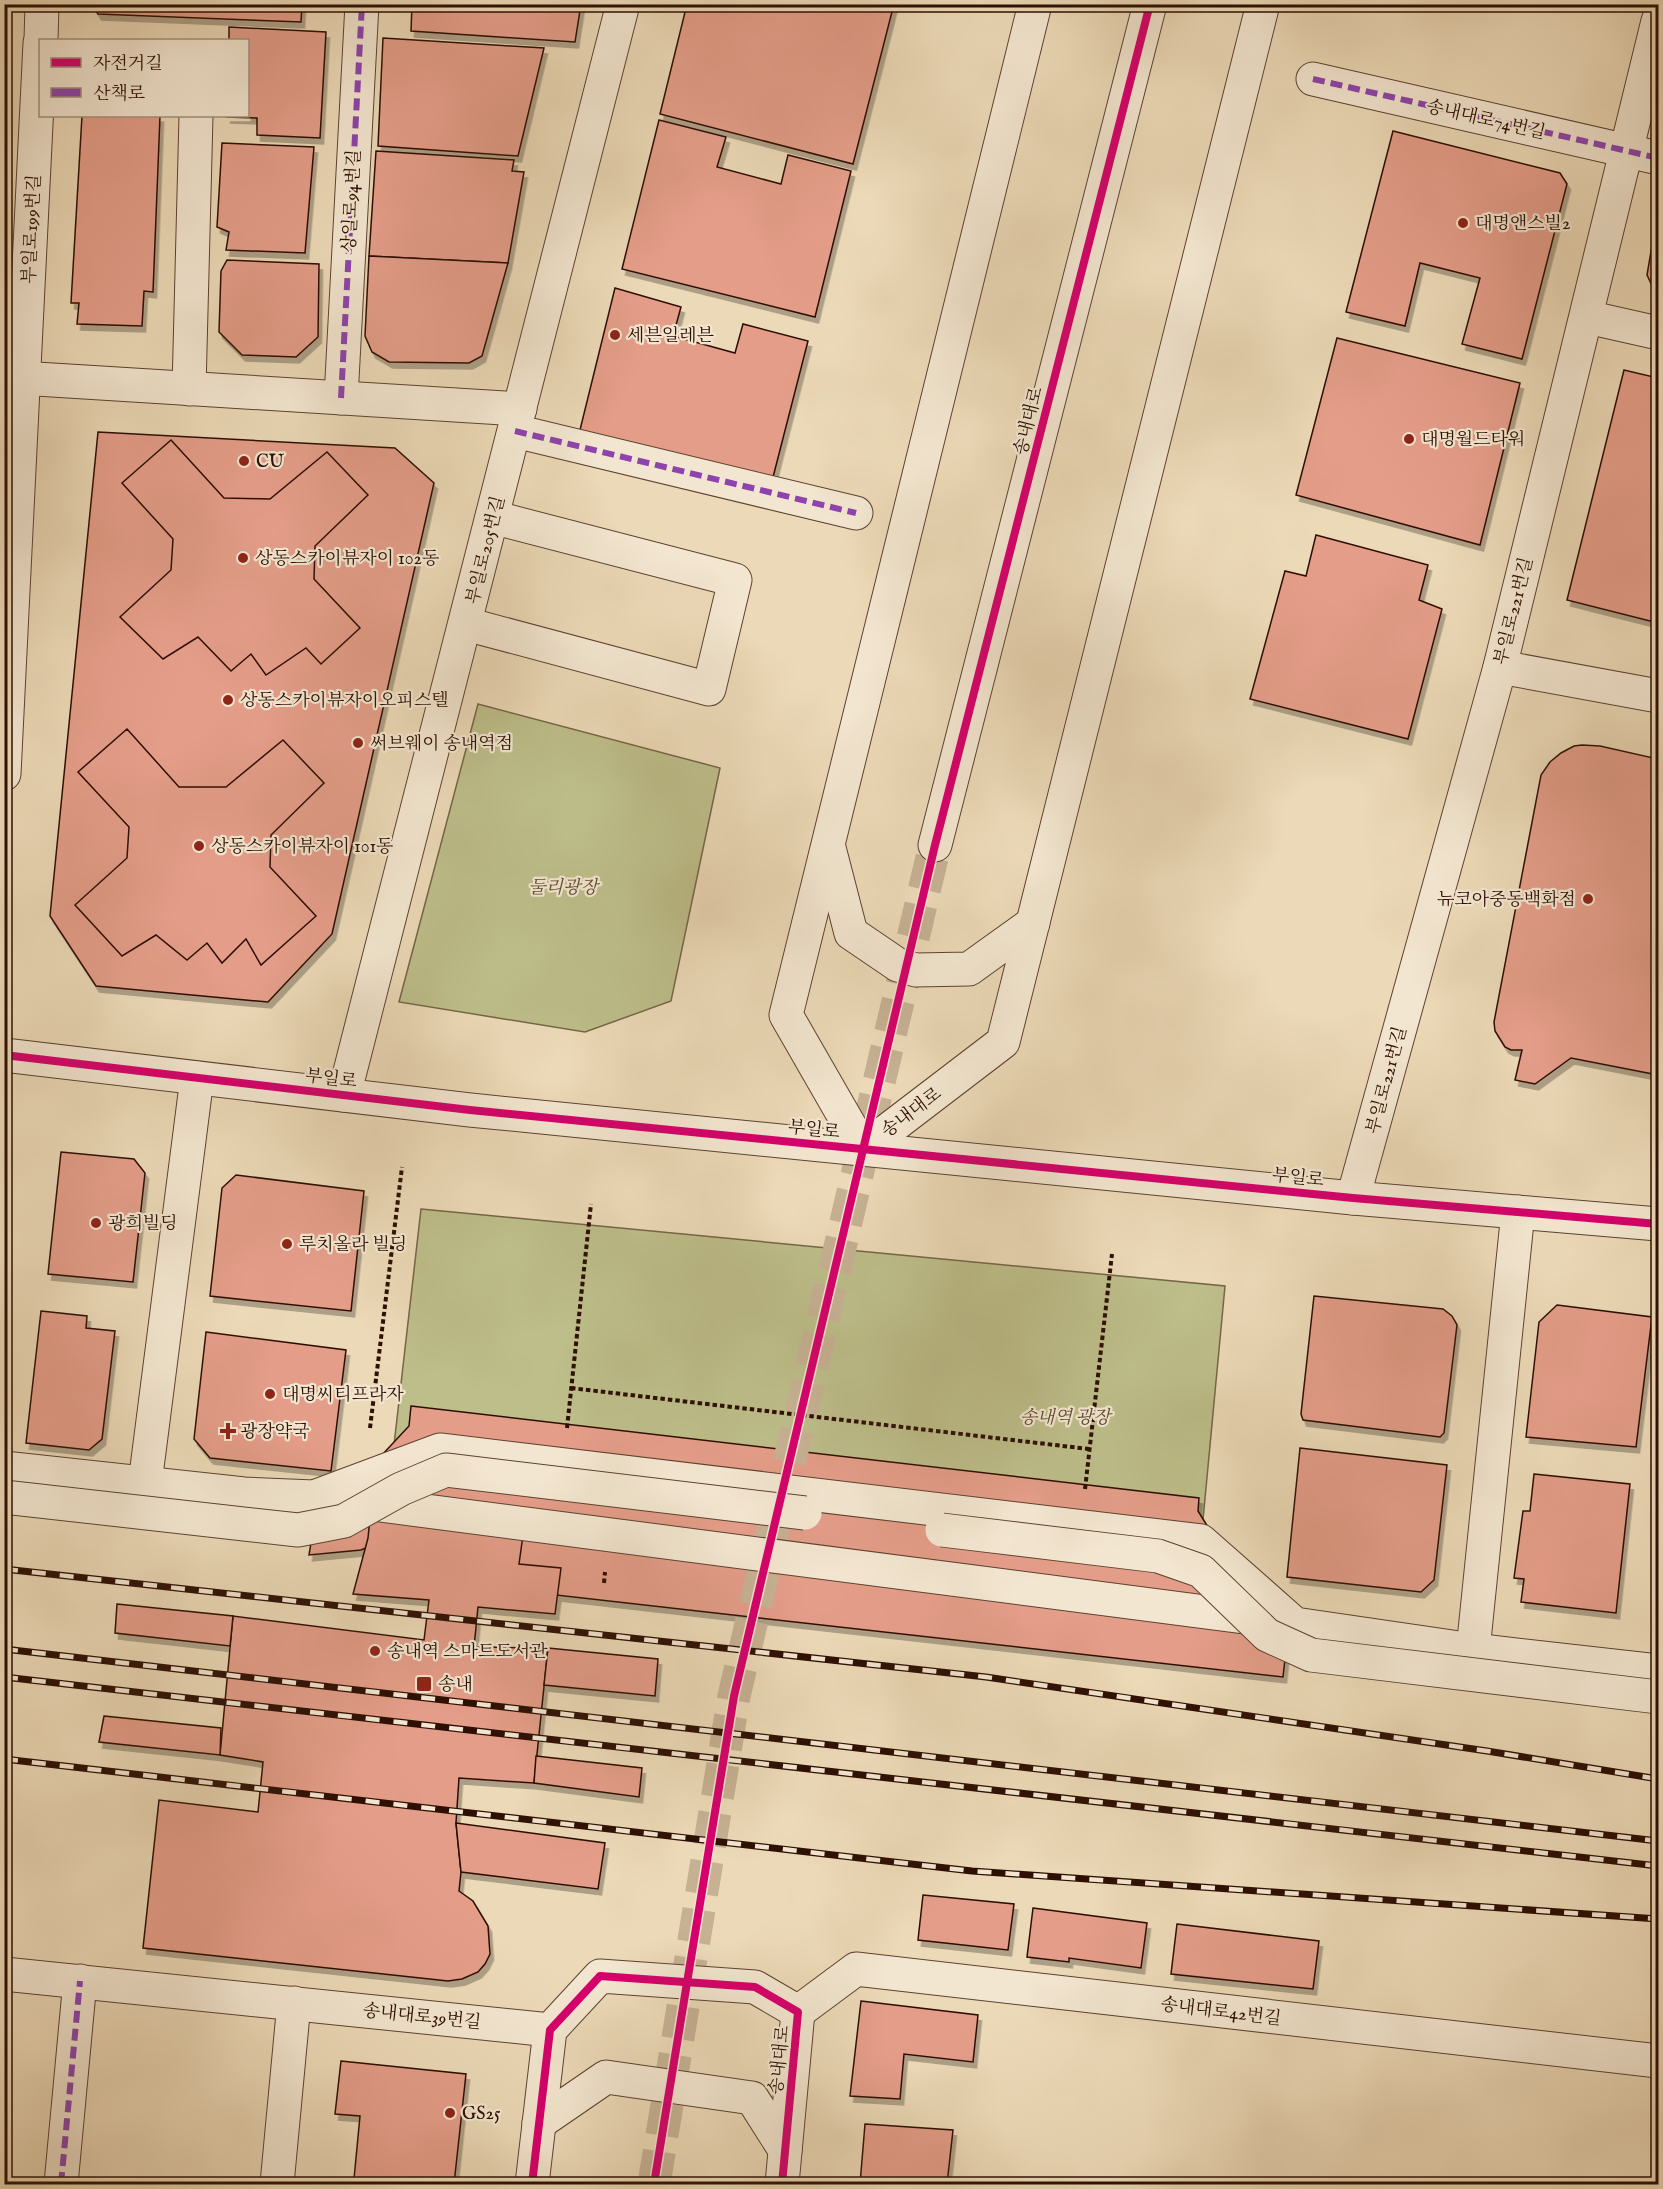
<svg xmlns="http://www.w3.org/2000/svg" width="1663" height="2189" viewBox="0 0 1663 2189" font-family="'IM FELL English','Noto Serif KR',serif">
  <defs>
    <filter id="shadow"><feDropShadow dx="3.5" dy="6" stdDeviation="0" flood-color="#0004"/></filter>
  </defs>
  <rect width="100%" height="100%" fill="#ecd9b7"/>
  <filter id="stains"><feTurbulence type="fractalNoise" baseFrequency=".00333" numOctaves="4"/><feColorMatrix values="0 0 0 0 .2 0 0 0 0 .09 0 0 0 0 .02 0 0 0 .5 -.17"/></filter>
  <radialGradient id="worn" r=".72"><stop offset=".6" stop-color="#630" stop-opacity="0"/><stop offset="1" stop-color="#630" stop-opacity=".3"/></radialGradient>
  <g fill="#bdbe8a" stroke="#756646" stroke-width="1.5">
    <polygon points="478,704 720,768 671,1001 585,1032 399,1002"/>
    <polygon points="421,1209 1225,1286 1201,1541 391,1471"/>
  </g>
  <g fill="#e49d89" stroke="#2d0f03" stroke-width="1.5" filter="url(#shadow)">
    <polygon points="92,4 302,4 301,22 98,14"/>
    <polygon points="412,4 581,4 575,42 411,31"/>
    <polygon points="687,4 894,4 853,164 660,114"/>
    <polygon points="229,27 326,32 320,138 257,135 257,118 227,117 227,116 248,116 248,40 229,40"/>
    <polygon points="383,38 544,48 518,156 378,146"/>
    <polygon points="82,116 160,116 153,292 144,291 142,326 77,324 79,303 71,303"/>
    <polygon points="659,120 726,137 717,167 781,184 788,155 851,171 815,317 622,269"/>
    <polygon points="1393,131 1560,173 1567,184 1522,359 1462,344 1480,278 1420,263 1405,326 1346,312"/>
    <polygon points="222,143 314,147 305,253 226,250 229,232 217,227"/>
    <polygon points="376,151 514,160 512,171 524,172 508,263 369,256"/>
    <polygon points="1658,210 1658,291 1654,290 1647,275"/>
    <polygon points="369,256 508,263 482,356 469,363 389,362 372,352 365,336"/>
    <polygon points="227,260 319,264 318,337 296,357 242,355 219,332 221,271"/>
    <polygon points="615,288 681,307 673,336 735,353 743,324 808,341 771,485 578,438"/>
    <polygon points="1337,338 1520,383 1480,545 1296,495"/>
    <polygon points="1624,370 1658,378 1658,623 1567,600"/>
    <polygon points="98,432 395,448 434,483 332,934 268,1002 96,986 50,916"/>
    <polygon points="171,440 224,498 270,499 327,452 368,495 315,546 314,579 360,628 321,664 306,648 266,675 251,654 231,671 198,637 163,659 120,617 171,570 173,539 122,483"/>
    <polygon points="1316,535 1428,565 1419,600 1442,609 1408,739 1250,699 1285,571 1306,576"/>
    <polygon points="127,729 179,787 226,787 283,740 324,783 271,835 270,867 316,916 261,965 246,939 222,963 207,943 187,960 156,935 122,956 75,905 127,858 129,827 78,772"/>
    <polygon points="1582,745 1600,746 1658,759 1658,1075 1571,1058 1535,1084 1515,1080 1522,1050 1511,1050 1505,1047 1495,1031 1494,1022 1541,775 1550,762 1561,753 1574,746"/>
    <polygon points="61,1152 134,1159 145,1173 133,1282 48,1274"/>
    <polygon points="236,1175 364,1191 351,1311 210,1296 222,1188"/>
    <polygon points="1314,1296 1443,1309 1452,1316 1457,1325 1444,1433 1440,1437 1303,1420 1301,1414"/>
    <polygon points="1557,1305 1652,1317 1636,1447 1526,1437 1539,1322"/>
    <polygon points="41,1311 87,1316 86,1328 115,1331 102,1439 89,1450 26,1443"/>
    <polygon points="206,1332 346,1350 331,1471 210,1458 194,1439"/>
    <polygon points="411,1406 1199,1498 1198,1511 1229,1561 1290,1614 1283,1677 397,1577 397,1569 377,1568 379,1544 399,1546 399,1534 361,1550 309,1555 318,1501 368,1470 409,1426"/>
    <polygon points="1300,1448 1447,1465 1434,1580 1421,1592 1287,1577"/>
    <polygon points="1534,1474 1630,1484 1616,1613 1521,1602 1524,1579 1514,1578 1523,1511 1530,1511"/>
    <polygon points="370,1518 524,1528 519,1564 561,1568 555,1614 478,1607 474,1647 548,1648 534,1783 459,1778 456,1823 461,1872 459,1891 473,1901 488,1926 490,1954 485,1964 478,1972 462,1979 448,1981 143,1948 159,1800 258,1812 263,1762 220,1755 233,1616 424,1640 429,1600 353,1594 368,1538"/>
    <polygon points="117,1604 233,1616 230,1646 115,1633"/>
    <polygon points="548,1648 658,1659 655,1696 544,1685"/>
    <polygon points="104,1716 221,1728 220,1755 99,1742"/>
    <polygon points="536,1756 642,1768 639,1797 534,1783"/>
    <polygon points="456,1823 605,1843 598,1889 461,1872"/>
    <polygon points="923,1895 1014,1904 1008,1950 918,1940"/>
    <polygon points="1033,1908 1147,1923 1141,1968 1069,1958 1069,1962 1027,1957"/>
    <polygon points="1177,1924 1319,1941 1313,1989 1171,1974"/>
    <polygon points="861,2001 978,2015 973,2062 904,2054 900,2099 850,2096"/>
    <polygon points="341,2061 466,2074 454,2184 413,2184 354,2179 360,2116 335,2114"/>
    <polygon points="865,2124 953,2130 947,2184 860,2184"/>
    <polygon points="354,2181 392,2184 353,2184"/>
  </g>
  <g fill="none" stroke-linecap="round" stroke-linejoin="round">
    <polyline stroke="#c6b193" stroke-width="33" stroke-dasharray="33 16" stroke-linecap="butt" points="654,2184 734,1696 935,845"/>
    <defs>
      <g id="minor">
        <polyline points="41,40 42,4"/>
        <polyline points="1313,79 1658,158"/>
        <polyline points="1587,317 1658,333"/>
        <polyline points="4,377 520,409"/>
        <polyline points="189,389 196,116"/>
        <polyline points="341,398 362,4"/>
        <polyline points="515,431 856,513"/>
        <polyline points="466,624 709,689 735,580 492,517"/>
        <polyline points="1500,667 1658,696"/>
        <polyline points="4,774 40,43"/>
        <polyline points="935,845 1150,4"/>
        <polyline points="829,848 851,933 898,965 916,970 969,969 1033,923"/>
        <polyline points="4,1055 470,1110 1353,1198 1658,1224"/>
        <polyline points="344,1095 623,4"/>
        <polyline points="863,1149 1003,1042 1263,4"/>
        <polyline points="863,1149 786,1015 1035,4"/>
        <polyline points="1353,1198 1500,667 1658,21"/>
        <polyline points="4,1468 244,1494 314,1497 440,1450 1201,1541 1295,1624 1473,1650 1658,1671"/>
        <polyline points="145,1483 197,1078"/>
        <polyline points="357,1502 1267,1620"/>
        <polyline points="1473,1650 1518,1212"/>
        <polyline points="4,1974 550,2030"/>
        <polyline points="798,2012 856,1969 1658,2061"/>
        <polyline points="539,2123 606,2077 752,2098 785,2150"/>
        <polyline points="61,2184 80,1981"/>
        <polyline points="277,2184 294,2003"/>
        <polyline points="532,2184 550,2030 600,1976 755,1987 798,2012 782,2184"/>
      </g>
    </defs>
    <use href="#minor" stroke="#5d4230" stroke-width="35"/>
    <g stroke="#2d0f03" stroke-width="4" stroke-dasharray="4.5 3" stroke-linecap="butt">
      <polyline points="571,1388 1089,1449"/>
      <polyline points="370,1428 402,1167"/>
      <polyline points="567,1428 591,1204"/>
      <polyline points="1085,1489 1112,1254"/>
      <polyline points="604,1583 605,1572"/>
    </g>
    <use href="#minor" stroke="#f3e6d0" stroke-width="33"/>
    <defs>
      <g id="rail">
        <polyline points="4,1569 986,1677 1487,1751 1658,1779"/>
        <polyline points="4,1649 1658,1841"/>
        <polyline points="4,1677 1658,1866"/>
        <polyline points="4,1759 972,1871 1658,1919"/>
      </g>
    </defs>
    <use href="#rail" stroke="#2d0f03" stroke-width="7"/>
    <use href="#rail" stroke="#f3e6d0" stroke-width="4.5" stroke-dasharray="14" stroke-linecap="butt"/>
    <defs>
      <g id="minor-bridge">
        <polyline points="4,1497 298,1530 344,1521 401,1489 446,1470 805,1513"/>
        <polyline points="942,1530 1158,1556 1201,1571 1267,1635 1311,1655 1658,1697"/>
      </g>
    </defs>
    <use href="#minor-bridge" stroke="#5d4230" stroke-width="35" stroke-linecap="butt"/>
    <use href="#minor-bridge" stroke="#f3e6d0" stroke-width="33"/>
    <g stroke="#8e44ad" stroke-width="6" stroke-dasharray="12 6" stroke-linecap="butt">
      <polyline points="1313,79 1658,158"/>
      <polyline points="341,398 362,4"/>
      <polyline points="515,431 856,513"/>
      <polyline points="61,2184 80,1981"/>
    </g>
    <defs>
      <g id="cycleway">
        <polyline points="4,1055 470,1110 1353,1198 1658,1224"/>
        <polyline points="532,2184 550,2030 600,1976 755,1987 798,2012 782,2184"/>
        <polyline points="654,2184 734,1696 935,845 1150,4"/>
      </g>
    </defs>
    <use href="#cycleway" stroke="#f3e6d0" stroke-width="11"/>
    <use href="#cycleway" stroke="#d6006c" stroke-width="8"/>
  </g>
  <g fill="#8f2418" stroke="#f3e6d0" stroke-width="2">
    <circle cx="1463" cy="223" r="6"/>
    <circle cx="615" cy="335" r="6"/>
    <circle cx="1409" cy="439" r="6"/>
    <circle cx="244" cy="461" r="6"/>
    <circle cx="243" cy="558" r="6"/>
    <circle cx="228" cy="700" r="6"/>
    <circle cx="358" cy="743" r="6"/>
    <circle cx="199" cy="846" r="6"/>
    <circle cx="1588" cy="899" r="6"/>
    <circle cx="96" cy="1223" r="6"/>
    <circle cx="287" cy="1244" r="6"/>
    <circle cx="270" cy="1394" r="6"/>
    <path d="M225 1422h6v6h6v6h-6v6h-6v-6h-6v-6h6z"/>
    <circle cx="375" cy="1651" r="6"/>
    <rect x="416" y="1676" width="16" height="16" rx="3"/>
    <circle cx="450" cy="2113" r="6"/>
  </g>
  <g text-anchor="middle" stroke-width="4.5" stroke-linejoin="round" paint-order="stroke">
    <g font-size="18" fill="#2d0f03" stroke="#f3e6d0">
      <text transform="translate(1486 119) rotate(13)" y="6">송내대로74번길</text>
      <text transform="translate(351 201) rotate(-87)" y="6">상일로94번길</text>
      <text transform="translate(31 229) rotate(-87)" y="6">부일로199번길</text>
      <text transform="translate(1028 421) rotate(-76)" y="6">송내대로</text>
      <text transform="translate(485 550) rotate(-76)" y="6">부일로205번길</text>
      <text transform="translate(1513 611) rotate(-76)" y="6">부일로221번길</text>
      <text transform="translate(331 1078) rotate(7)" y="6">부일로</text>
      <text transform="translate(1386 1080) rotate(-75)" y="6">부일로221번길</text>
      <text transform="translate(911 1112) rotate(-37)" y="6">송내대로</text>
      <text transform="translate(814 1129) rotate(6)" y="6">부일로</text>
      <text transform="translate(1298 1177) rotate(6)" y="6">부일로</text>
      <text transform="translate(1221 2011) rotate(7)" y="6">송내대로42번길</text>
      <text transform="translate(422 2016) rotate(6)" y="6">송내대로39번길</text>
      <text transform="translate(779 2060) rotate(-84)" y="6">송내대로</text>
    </g>
    <g font-size="18" fill="#2d0f03" stroke="#f3e6d0" text-anchor="start">
      <text x="1475" y="229">대명앤스빌2</text>
      <text x="627" y="341">세븐일레븐</text>
      <text x="1421" y="445">대명월드타워</text>
      <text x="256" y="467">CU</text>
      <text x="255" y="564">상동스카이뷰자이 102동</text>
      <text x="240" y="706">상동스카이뷰자이오피스텔</text>
      <text x="370" y="749">써브웨이 송내역점</text>
      <text x="211" y="852">상동스카이뷰자이 101동</text>
      <text x="1576" y="905" text-anchor="end">뉴코아중동백화점</text>
      <text x="108" y="1229">광희빌딩</text>
      <text x="299" y="1250">루치올라 빌딩</text>
      <text x="282" y="1400">대명씨티프라자</text>
      <text x="240" y="1437">광장약국</text>
      <text x="387" y="1657">송내역 스마트도서관</text>
      <text x="438" y="1690">송내</text>
      <text x="462" y="2119">GS25</text>
    </g>
    <g font-size="18" font-style="italic" fill="#5f4c32" stroke="#f3e6d0">
      <text x="563" y="893">둘리광장</text>
      <text x="1065" y="1423">송내역 광장</text>
    </g>
  </g>
  <rect width="1663" height="2189" fill="none" stroke="#ecd9b7" stroke-width="24"/>
  <rect x="6" y="6" width="1651" height="2177" fill="none" stroke="#2d0f03" stroke-width="3"/>
  <rect x="12" y="12" width="1639" height="2165" fill="none" stroke="#2d0f03" stroke-width="1.5"/>
  <rect x="39" y="39" width="210" height="78" fill="#f3e6d0" stroke="#a4907e" stroke-width="1.5"/>
  <rect x="51" y="58" width="30" height="9" fill="#d6006c" stroke="#a4907e" stroke-width="1.5"/>
  <text x="93" y="69" font-size="18" fill="#2d0f03">자전거길</text>
  <rect x="51" y="88" width="30" height="9" fill="#8e44ad" stroke="#a4907e" stroke-width="1.5"/>
  <text x="93" y="99" font-size="18" fill="#2d0f03">산책로</text>
  <rect width="100%" height="100%" filter="url(#stains)"/>
  <rect width="100%" height="100%" fill="url(#worn)"/>
</svg>
